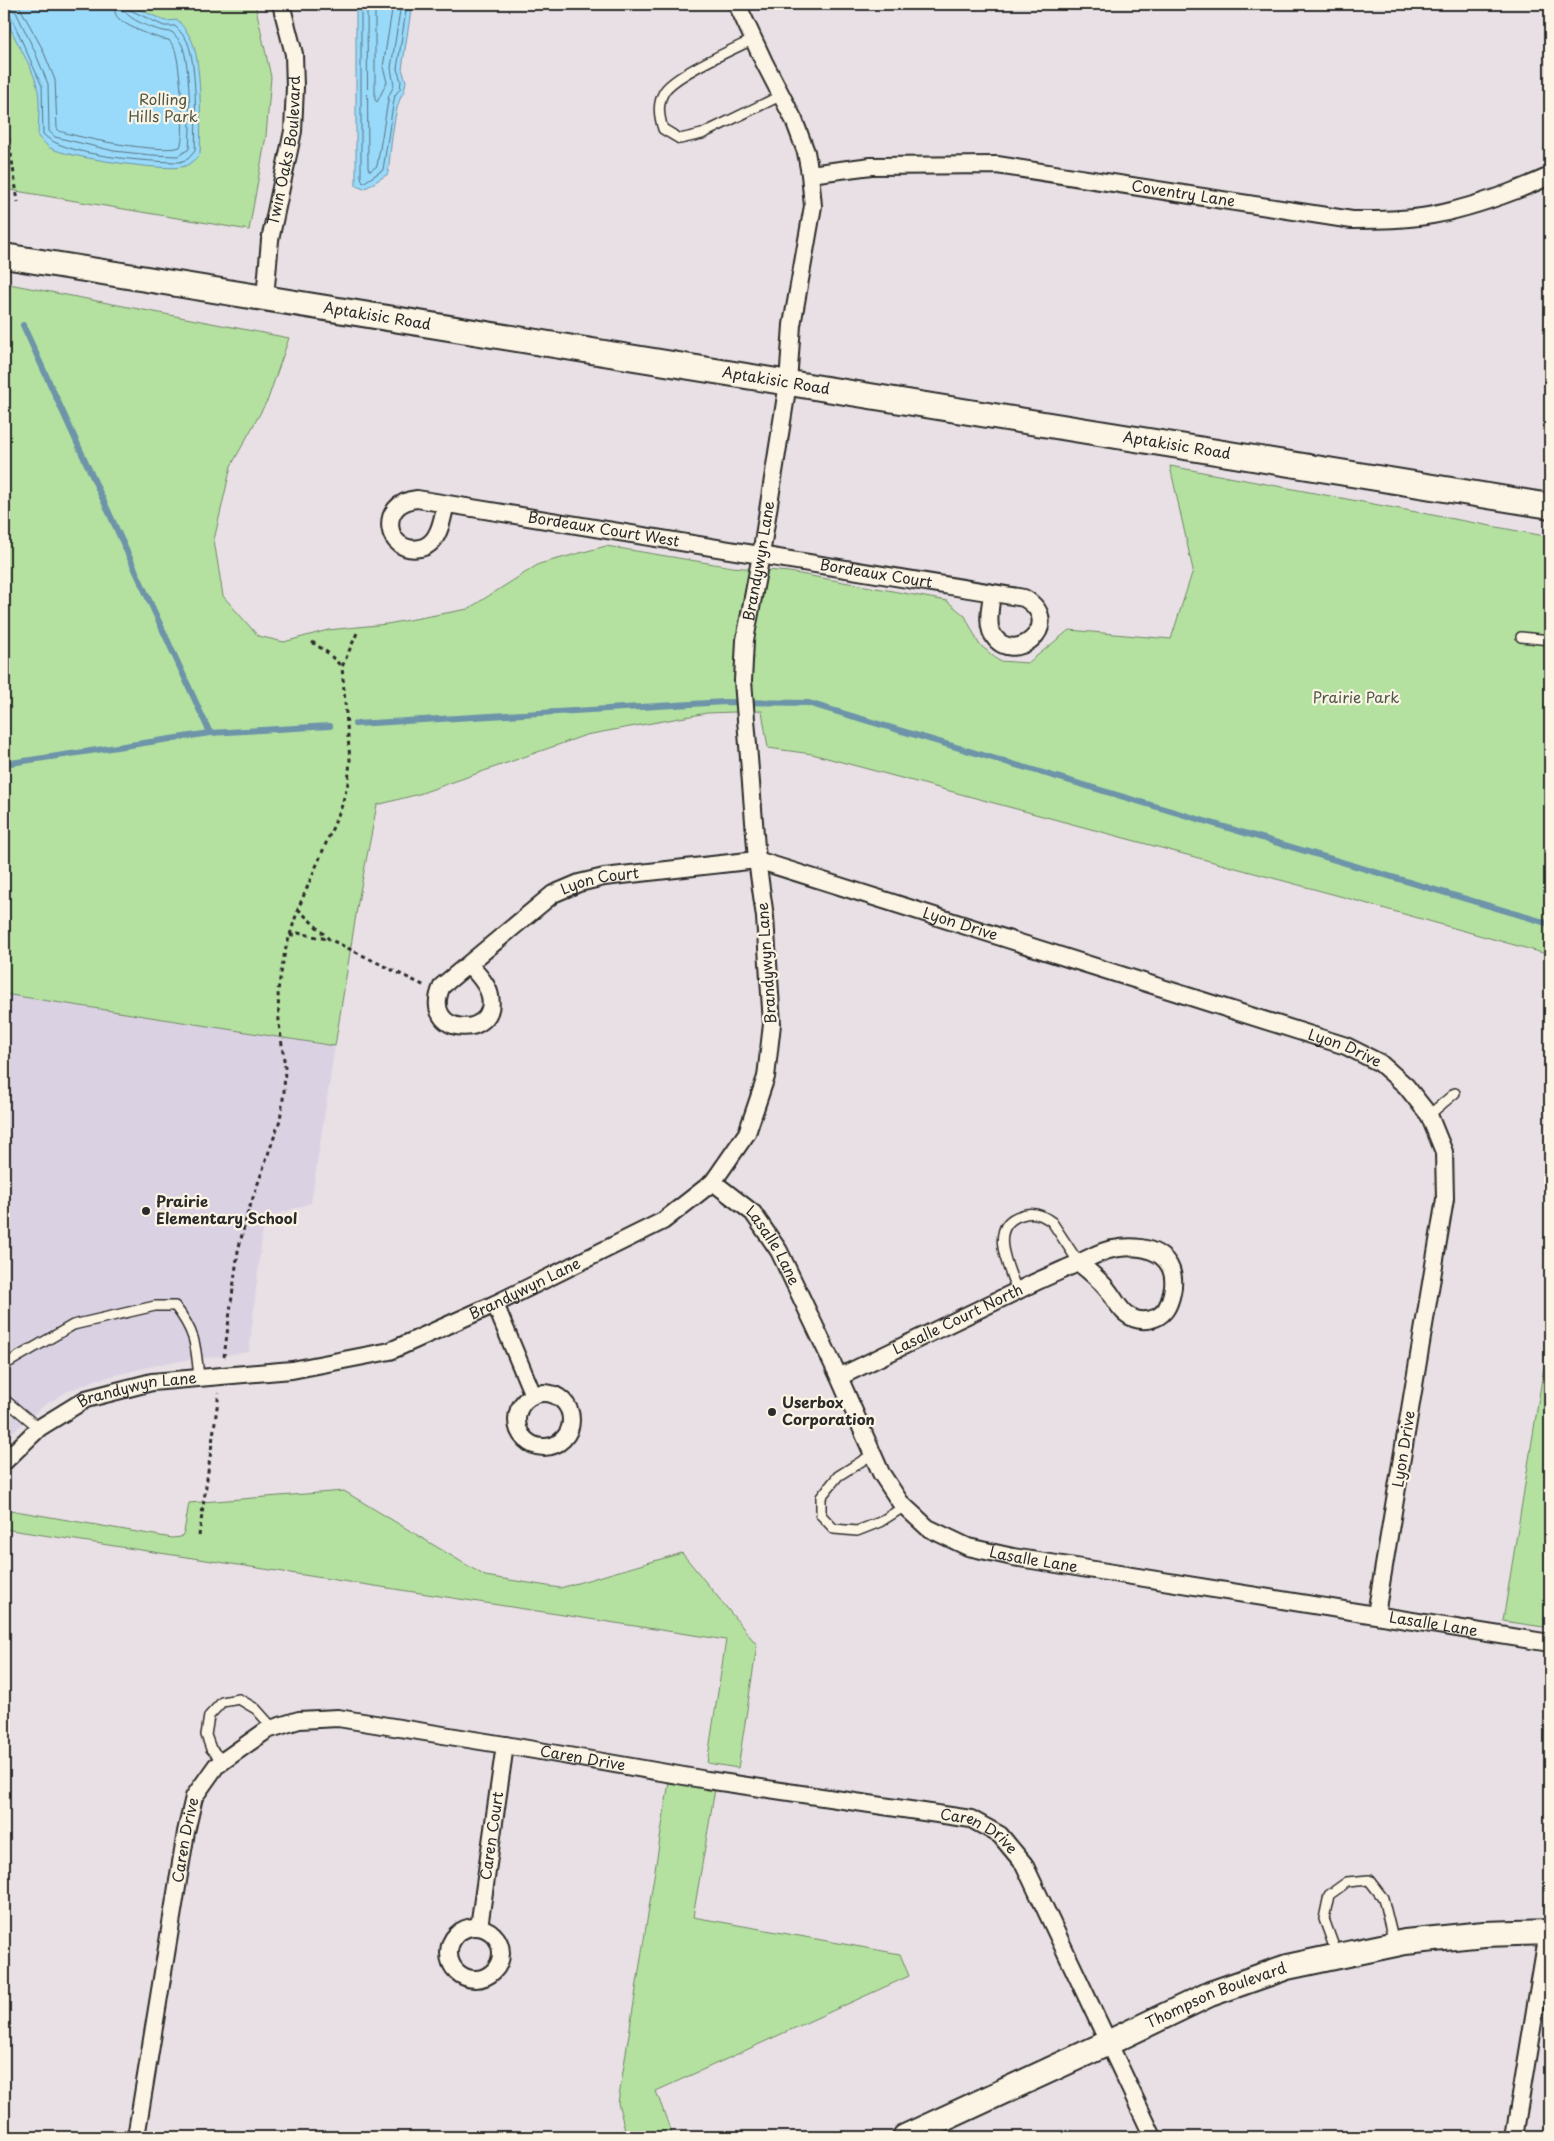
<svg xmlns="http://www.w3.org/2000/svg" width="1554" height="2141" viewBox="0 0 1554 2141" font-family="'Playpen Sans',sans-serif">
  <rect width="100%" height="100%" fill="#e8e0e4"/>
  <filter id="ink" filterUnits="userSpaceOnUse"><feTurbulence type="fractalNoise" baseFrequency=".02" numOctaves="2"/><feDisplacementMap in="SourceGraphic" scale="10" xChannelSelector="R" yChannelSelector="G"/><feConvolveMatrix kernelMatrix="1 2 1 2 8 2 1 2 1" color-interpolation-filters="sRGB"/></filter>
  <g filter="url(#ink)">
    <polygon fill="#dad2e3" points="4,994 335,1046 311,1203 264,1219 249,1352 166,1363 95,1380 66,1392 42,1407 4,1440"/>
    <g fill="#b4e1a0" stroke="#708666">
      <polygon points="4,4 255,4 271,77 266,136 249,230 4,189"/>
      <polygon points="4,283 289,338 268,399 231,466 214,540 223,596 258,636 284,642 328,630 387,624 468,609 539,564 606,546 732,567 789,572 947,601 965,616 979,644 999,661 1028,663 1069,630 1171,639 1193,570 1170,466 1550,537 1550,955 1336,895 812,754 768,748 762,711 707,713 586,735 419,794 377,805 358,902 335,1046 4,994"/>
      <polygon points="1550,1329 1550,1628 1503,1621"/>
      <polygon points="344,1491 485,1576 560,1588 682,1553 757,1645 738,1768 707,1763 726,1640 4,1529 4,1509 172,1538 181,1537 184,1532 189,1503"/>
      <polygon points="669,1782 715,1789 693,1917 900,1954 909,1976 656,2091 673,2137 627,2137 618,2103"/>
    </g>
    <g fill="#99dafb" stroke="#6d94a8">
      <path d="M4,4h124l37,17 13,-1c4,6 10,12 13,19 11,20 10,91 9,115 -6,6 -11,12 -19,13 -18,4 -115,-10 -131,-19 -4,-3 -8,-8 -12,-11 0,-16 3,-35 -1,-51 -6,-26 -33,-58 -33,-82z"/>
      <path d="M356,4h56l-10,65 4,12 -2,11c-10,10 -14,65 -16,82l-24,15 -8,-3z"/>
    </g>
    <g fill="none" stroke-linecap="round" stroke-linejoin="round">
      <g stroke="#57717e" stroke-width="1">
        <path d="M18,4l24,44 13,32 2,48 2,3c20,7 102,23 121,16 6,-11 0,-83 -5,-97 -1,-4 -4,-7 -6,-10 -12,-1 -41,-13 -50,-21 -4,-4 -5,-9 -5,-15"/>
        <polyline points="361,4 361,177 363,183 383,170 392,111 395,95 400,89 401,81 397,69 407,4"/>
        <polyline points="367,4 368,168 370,171 377,166 389,95 394,86 391,68 401,4"/>
        <polyline points="375,4 375,100 377,102 387,82 383,67 393,4"/>
        <path d="M4,6l7,2 5,4 19,40 13,32 1,47 6,6 59,14 37,4 27,1 11,-7c2,-20 1,-87 -7,-104 -2,-5 -7,-9 -10,-13 -13,0 -50,-13 -51,-28"/>
        <path d="M4,12l5,1 3,6 30,67 1,48c19,22 107,28 137,28l8,-3 7,-8c1,-24 2,-89 -8,-110 -3,-5 -8,-11 -12,-15h-11l-34,-16 -2,-6"/>
      </g>
      <g stroke="#6d94a8" stroke-width="6">
        <polyline points="23,325 210,733"/>
        <polyline points="355,724 725,702 808,703 1550,924"/>
        <polyline points="4,764 210,733 330,726"/>
      </g>
      <defs>
        <g id="lane">
          <path d="M754,39c-20,10 -80,36 -90,53 -7,12 -5,24 -1,37l17,10 22,-5 80,-39"/>
          <polyline points="1521,637 1550,640"/>
          <polyline points="1429,1115 1455,1093"/>
          <path d="M1017,1291c-8,-23 -31,-66 5,-76 12,-4 21,0 30,7l27,41"/>
          <path d="M4,1365l69,-40 82,-19h20c21,27 21,40 24,72"/>
          <polyline points="4,1399 39,1428"/>
          <polyline points="873,1454 838,1476 821,1497 821,1515 834,1529 857,1531 880,1522 905,1506"/>
          <polyline points="223,1761 211,1749 206,1735 209,1716 222,1702 239,1699 256,1709 273,1728"/>
          <polyline points="1337,1955 1324,1919 1329,1895 1347,1882 1369,1880 1383,1898 1394,1943"/>
        </g>
        <g id="street">
          <path id="s1" d="M810,174l61,-8 126,-1 355,55c27,0 54,0 81,-5 41,-8 79,-22 117,-39"/>
          <path id="s2" d="M265,298l5,-58 23,-109 2,-44 -1,-33 -13,-50"/>
          <path id="s3" d="M446,504c-3,10 -4,21 -9,30 -3,7 -10,13 -17,14 -34,7 -44,-45 -3,-49l607,99c46,27 -16,73 -33,33 -4,-11 0,-27 1,-38"/>
          <path id="s4" d="M469,964c7,9 19,20 21,32 9,44 -71,41 -48,-10l111,-92 26,-11 25,-6 153,-17 589,186 34,17 26,23 23,29 15,37 1,47 -69,415"/>
          <path id="s5" d="M713,1182l40,31 26,38 60,126 42,96 19,29 28,26 40,19 45,10 537,86"/>
          <polyline points="495,1304 533,1395"/>
          <path id="s6" d="M839,1377c60,-29 120,-58 180,-87 20,-10 39,-18 59,-27 12,-5 22,-12 35,-14 40,-8 72,11 56,54 -7,19 -30,22 -44,10 -7,-6 -12,-17 -18,-24 -8,-10 -18,-18 -28,-26"/>
          <circle cx="544" cy="1420" r="27"/>
          <path id="s7" d="M4,1462l35,-34 47,-29 66,-17 140,-12 98,-19 105,-47 168,-83 50,-39 34,-49 19,-56 6,-53 -7,-107 -8,-57 -14,-179 2,-41 16,-85 27,-172 4,-58 21,-119 -3,-32 -4,-22 -12,-32 -30,-58 -27,-58"/>
          <path id="s8" d="M479,1927l26,-182"/>
          <circle cx="475" cy="1953" r="26"/>
          <path id="s9" d="M136,2137l50,-305 8,-35 22,-31 51,-36 32,-10 39,-2 167,27 202,35 264,39 29,16 24,29 129,273"/>
          <polyline points="1514,2137 1548,1932"/>
        </g>
        <g id="secondary">
          <path id="s10" d="M4,256l1546,250"/>
          <path id="s11" d="M905,2137l203,-94 102,-49 77,-27 118,-25 79,-8 66,-2"/>
        </g>
      </defs>
      <use href="#lane" stroke="#2b2b2b" stroke-width="12"/>
      <use href="#street" stroke="#2b2b2b" stroke-width="20"/>
      <use href="#secondary" stroke="#2b2b2b" stroke-width="28"/>
      <g stroke="#2b2b2b" stroke-width="3" stroke-dasharray="4 4" stroke-linecap="butt">
        <polyline points="4,106 18,202"/>
        <polyline points="312,642 328,653 342,667"/>
        <polyline points="298,909 329,939 425,986"/>
        <polyline points="290,936 298,933 327,939"/>
        <polyline points="224,1357 238,1251 247,1215 280,1120 284,1092 285,1067 279,1023 278,990 285,951 298,909 341,808 348,783 350,760 342,667 357,633"/>
        <polyline points="199,1536 219,1393"/>
      </g>
      <use href="#lane" stroke="#fcf5e5" stroke-width="9"/>
      <use href="#street" stroke="#fcf5e5" stroke-width="16"/>
      <use href="#secondary" stroke="#fcf5e5" stroke-width="24"/>
    </g>
  </g>
  <g fill="#2b2b2b" stroke="#fcf5e5" stroke-width="2">
    <circle cx="146" cy="1211" r="5"/>
    <circle cx="772" cy="1412" r="5"/>
  </g>
  <g text-anchor="middle" stroke-width="4.5" stroke-linejoin="round" paint-order="stroke">
    <g font-size="15" fill="#4d5848" stroke="#fcf5e5">
      <text x="163" y="105">Rolling<tspan x="163" dy="17">Hills Park</tspan></text>
      <text x="1356" y="703">Prairie Park</text>
    </g>
    <g font-size="15" fill="#2b2b2b" stroke="#fcf5e5">
      <text dy="5" stroke="none"><textPath href="#s2" startOffset="149">Twin Oaks Boulevard</textPath></text>
      <text dy="5" stroke="none"><textPath href="#s1" startOffset="376">Coventry Lane</textPath></text>
      <text dy="5" stroke="none"><textPath href="#s10" startOffset="378">Aptakisic Road</textPath></text>
      <text dy="5" stroke="none"><textPath href="#s10" startOffset="782">Aptakisic Road</textPath></text>
      <text dy="5" stroke="none"><textPath href="#s10" startOffset="1188">Aptakisic Road</textPath></text>
      <text dy="5" stroke="none"><textPath href="#s3" startOffset="328">Bordeaux Court West</textPath></text>
      <text dy="5" stroke="none"><textPath href="#s7" startOffset="1416">Brandywyn Lane</textPath></text>
      <text dy="5" stroke="none"><textPath href="#s3" startOffset="604">Bordeaux Court</textPath></text>
      <text dy="5" stroke="none"><textPath href="#s4" startOffset="336">Lyon Court</textPath></text>
      <text dy="5" stroke="none"><textPath href="#s4" startOffset="708">Lyon Drive</textPath></text>
      <text transform="translate(767 963) rotate(-94)" y="5">Brandywyn Lane</text>
      <text dy="5" stroke="none"><textPath href="#s4" startOffset="1112">Lyon Drive</textPath></text>
      <text dy="5" stroke="none"><textPath href="#s5" startOffset="89">Lasalle Lane</textPath></text>
      <text dy="5" stroke="none"><textPath href="#s7" startOffset="561">Brandywyn Lane</textPath></text>
      <text dy="5" stroke="none"><textPath href="#s6" startOffset="132">Lasalle Court North</textPath></text>
      <text dy="5" stroke="none"><textPath href="#s7" startOffset="156">Brandywyn Lane</textPath></text>
      <text transform="translate(1404 1449) rotate(-81)" y="5">Lyon Drive</text>
      <text dy="5" stroke="none"><textPath href="#s5" startOffset="525">Lasalle Lane</textPath></text>
      <text dy="5" stroke="none"><textPath href="#s5" startOffset="930">Lasalle Lane</textPath></text>
      <text dy="5" stroke="none"><textPath href="#s9" startOffset="766">Caren Drive</textPath></text>
      <text dy="5" stroke="none"><textPath href="#s9" startOffset="1171">Caren Drive</textPath></text>
      <text dy="5" stroke="none"><textPath href="#s8" startOffset="92">Caren Court</textPath></text>
      <text dy="5" stroke="none"><textPath href="#s9" startOffset="301">Caren Drive</textPath></text>
      <text dy="5" stroke="none"><textPath href="#s11" startOffset="342">Thompson Boulevard</textPath></text>
    </g>
    <g font-size="15" font-weight="bold" fill="#2b2b2b" stroke="#fcf5e5" text-anchor="start">
      <text x="156" y="1207">Prairie<tspan x="156" dy="17">Elementary School</tspan></text>
      <text x="782" y="1408">Userbox<tspan x="782" dy="17">Corporation</tspan></text>
    </g>
  </g>
  <rect width="1554" height="2141" fill="none" stroke="#fcf5e5" stroke-width="20"/>
  <rect x="10" y="10" width="1534" height="2121" fill="none" stroke="#2b2b2b" stroke-width="2" filter="url(#ink)"/>
</svg>
